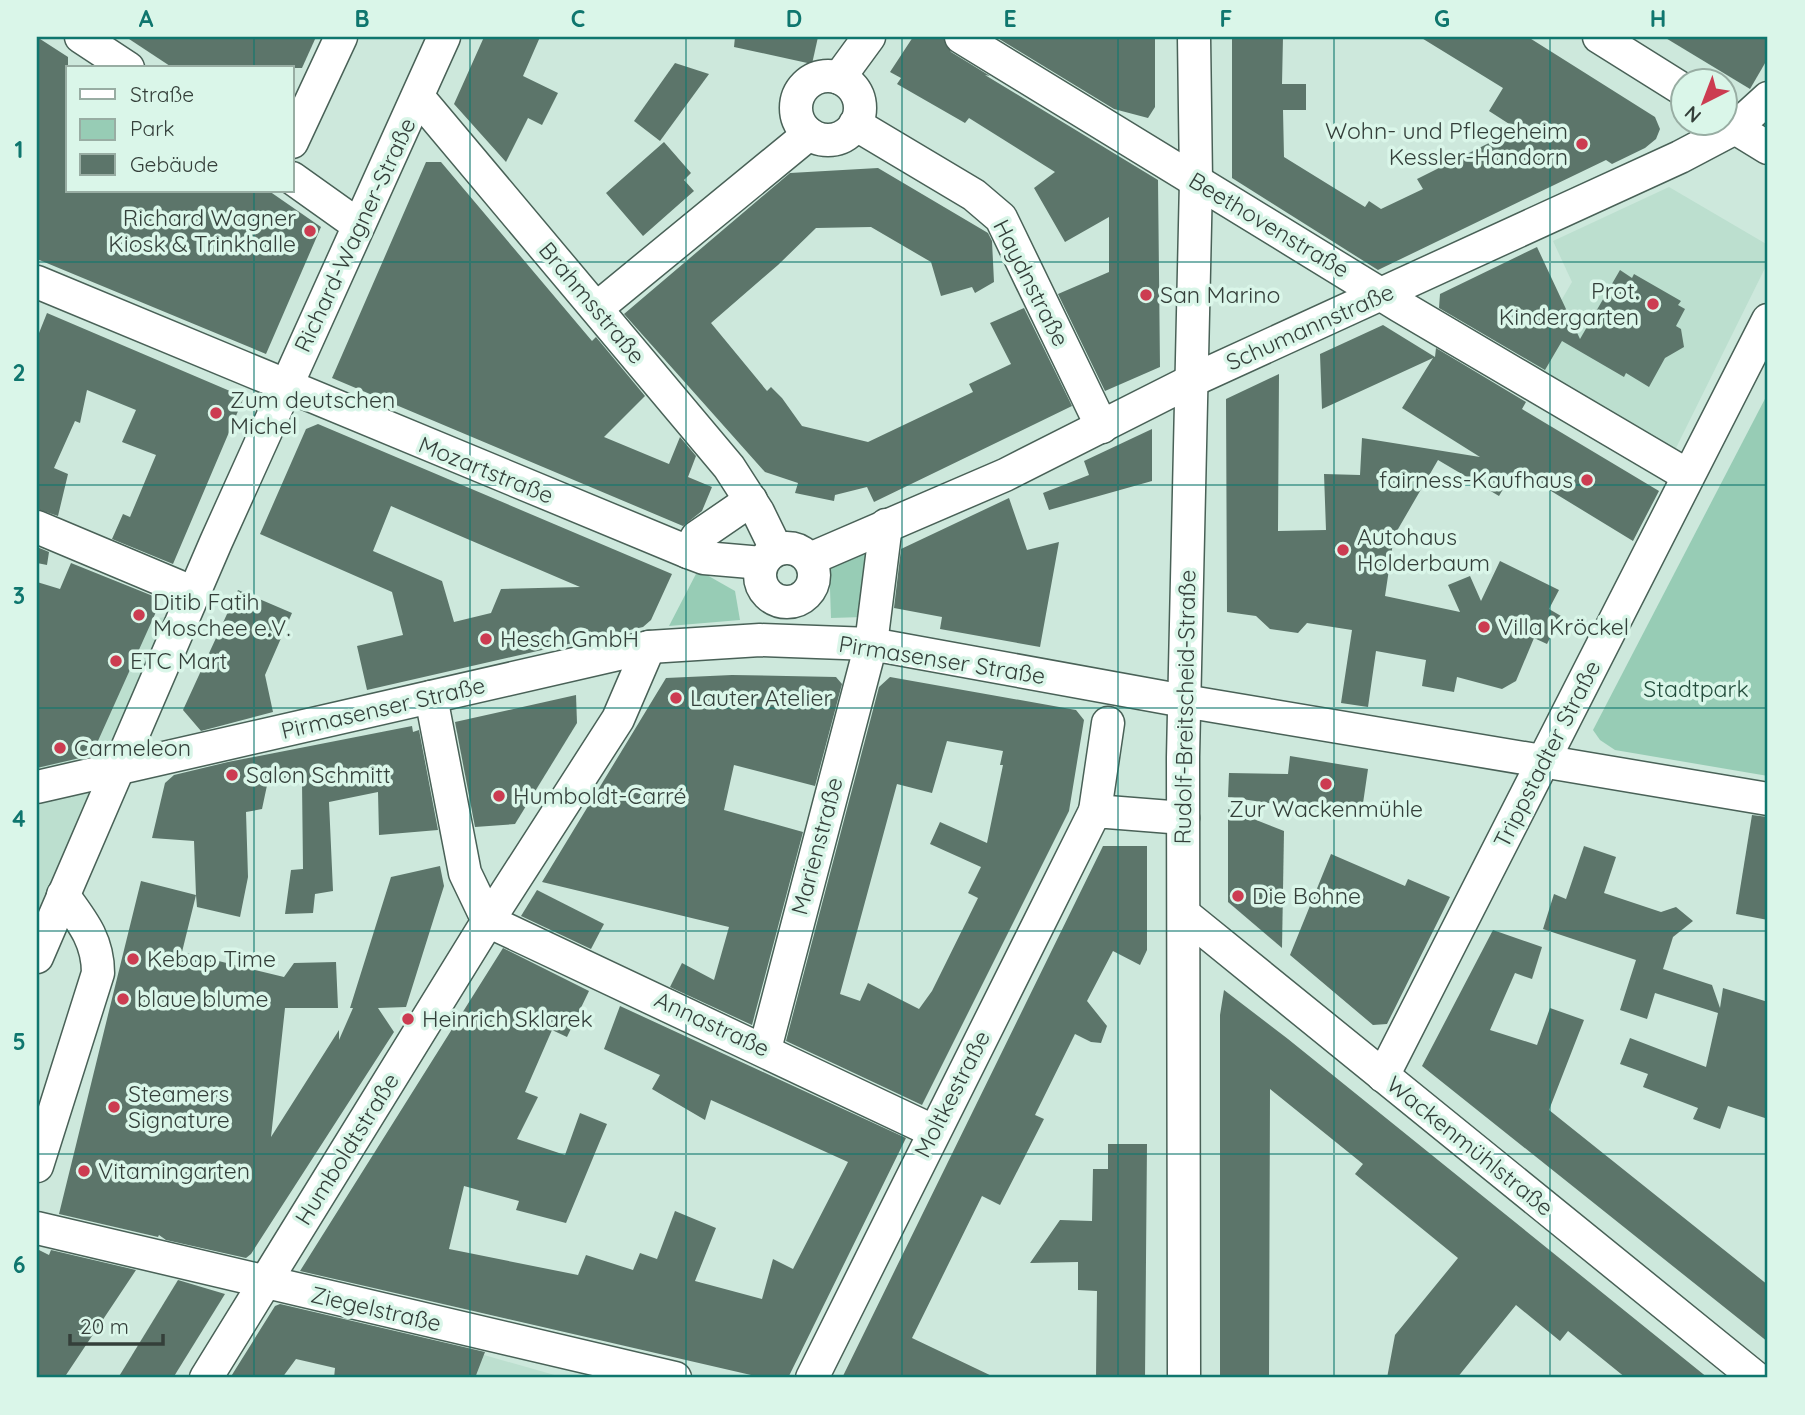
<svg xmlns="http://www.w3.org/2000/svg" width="1805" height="1415" viewBox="0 0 1805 1415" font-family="Quicksand,sans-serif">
  <rect width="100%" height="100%" fill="#cde8dc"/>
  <g fill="#bcdfcf">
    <polygon points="1669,187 1768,245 1768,262 1675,450 1526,361 1572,282 1553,241"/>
    <polygon points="171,616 37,928 37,639"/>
    <polygon points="484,1355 565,1378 475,1378"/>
  </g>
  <g fill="#97ccb5">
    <polygon points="1768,393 1768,776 1615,750 1600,740 1593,730"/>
    <polygon points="869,549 863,617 831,618 829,560"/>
    <polygon points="698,570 735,591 740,620 669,626"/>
  </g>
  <g fill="#5c756a" fill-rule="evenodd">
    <polygon points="37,37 68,57 68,191 269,191 321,227 266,354 37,259"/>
    <polygon points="126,37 316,37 302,68 173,68"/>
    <polygon points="484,37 540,37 523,76 558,93 542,125 528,118 506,162 454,104"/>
    <polygon points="735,37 818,37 812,64 734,47"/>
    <polygon points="913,37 943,37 951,52 990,76 985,75 1158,180 1160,367 1105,391 1058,294 1109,272 1109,217 1065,242 1034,188 1055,172 969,118 965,123 897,84 901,78 890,72"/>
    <polygon points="996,37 1155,37 1155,107 1148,118 1114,109"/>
    <polygon points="1232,37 1283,37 1282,84 1306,84 1306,110 1283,110 1284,157 1365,207 1369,201 1381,209 1423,189 1417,179 1517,129 1489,111 1503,88 1420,37 1528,37 1655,117 1660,129 1656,139 1645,148 1612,164 1606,160 1378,270 1232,178"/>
    <polygon points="1664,37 1768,37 1768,58 1750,89"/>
    <polygon points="675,63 709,74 660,141 634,121"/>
    <polygon points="664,142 691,173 684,180 694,191 643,236 606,193"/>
    <polygon points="426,162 441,162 592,341 596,337 645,396 604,437 669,464 680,437 696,456 688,477 712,487 702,511 683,526 332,378"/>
    <polygon points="878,168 988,233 992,241 994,282 975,293 972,287 941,296 931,262 871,227 816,228 778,265 711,323 767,391 771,387 782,398 802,426 868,442 973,392 969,384 1011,364 990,323 1024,308 1072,406 874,502 867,487 835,495 834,501 795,493 798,483 765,472 624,314 790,173"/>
    <polygon points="1537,247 1580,339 1620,270 1632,278 1634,274 1681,301 1678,305 1685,309 1676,326 1681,329 1684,347 1665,358 1649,387 1626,373 1624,377 1562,341 1545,370 1439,308 1440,294"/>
    <polygon points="47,313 244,397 173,564 112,539 123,514 130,517 156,455 122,442 136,410 87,390 80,423 75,421 54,468 68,474 58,516 37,509 37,338"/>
    <polygon points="1383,325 1435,357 1436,348 1526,402 1522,409 1659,491 1633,541 1515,469 1499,496 1438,460 1394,536 1385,596 1460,612 1448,585 1470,576 1481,601 1500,561 1559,590 1549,609 1561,616 1547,644 1534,638 1516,681 1502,689 1457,677 1454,692 1422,686 1426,660 1376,651 1368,707 1341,703 1352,630 1307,623 1298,633 1270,629 1256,616 1227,612 1226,399 1279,374 1278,531 1326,530 1324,474 1360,475 1362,438 1480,457 1402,408 1433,358 1322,409 1320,354"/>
    <path d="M318,424l354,150 -21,46 -8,7 -276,63 -10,-44 46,-11 -11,-43 -132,-58 46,-105zM391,506l74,32 115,49 -79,2 -10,24 -37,9 -12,-41 -69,-30z"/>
    <polygon points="1152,429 1152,481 1049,510 1043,493 1089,475 1084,461"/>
    <polygon points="1009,498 1027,550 1059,542 1040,647 940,629 942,617 894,608 901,549"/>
    <polygon points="37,547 49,552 47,565 37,563"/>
    <polygon points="71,563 158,598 157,601 160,603 93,752 84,757 37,768 37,582 60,589"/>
    <polygon points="238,590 292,613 265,675 273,712 201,731 183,710"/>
    <polygon points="732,675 836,677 842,684 815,786 734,765 724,810 803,832 752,1025 670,987 682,963 714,980 729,927 542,882 666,678"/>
    <path d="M890,677l186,33 8,10 -15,91 -147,294 -136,-64 93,-354zM947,741l56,10 -3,14h3l-16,78 -47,-21 -10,22 51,23 -13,26 10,5 -46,93 -13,18 -51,-26 -8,18 -20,-7 57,-210 35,9z"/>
    <polygon points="576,695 577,723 515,824 475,827 455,722"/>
    <polygon points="412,726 413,732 419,730 438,830 379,835 378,792 329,802 333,891 315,894 313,913 285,914 291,870 303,869 302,782 269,776 262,809 246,812 248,877 240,917 197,907 196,895 182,952 284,977 294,963 336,962 338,1008 285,1008 271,1137 339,1030 339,1040 353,1008 350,1008 391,877 440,866 444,886 406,1007 378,1008 394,1032 251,1254 246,1258 166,1240 159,1235 158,1237 59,1214 141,881 196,895 194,841 152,838 165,783 174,775 228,762"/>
    <polygon points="1290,756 1368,769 1361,817 1228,797 1229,773 1288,774"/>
    <polygon points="1228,809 1284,831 1282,948 1228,902"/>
    <polygon points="1752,815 1768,817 1768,920 1736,914"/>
    <polygon points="1103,846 1147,846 1147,950 1140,965 1113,951 1087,1001 1107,1026 1101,1043 1091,1042 1075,1034 1035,1115 1044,1119 1000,1205 982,1196 912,1338 996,1378 842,1378"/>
    <polygon points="1584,846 1616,857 1604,893 1661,912 1676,907 1693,921 1673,937 1663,969 1712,985 1720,1008 1723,988 1768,1002 1768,1119 1728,1106 1720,1129 1693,1119 1698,1108 1643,1087 1648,1074 1620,1064 1630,1038 1706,1067 1718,1013 1655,993 1647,1019 1620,1010 1636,960 1543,929 1554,894 1566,899"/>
    <polygon points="1331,854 1405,886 1408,879 1450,897 1387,1024 1373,1025 1290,955"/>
    <polygon points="537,890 604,924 591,949 521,916"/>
    <polygon points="1493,930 1542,947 1532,979 1515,973 1490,1030 1537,1045 1550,1008 1584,1020 1549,1110 1768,1285 1768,1342 1422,1066"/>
    <polygon points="503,948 589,991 567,1037 552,1030 525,1092 538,1097 517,1139 565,1155 580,1113 607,1124 566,1223 516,1210 519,1201 464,1186 449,1249 578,1275 586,1255 633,1270 640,1253 657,1259 675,1211 716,1228 695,1281 762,1299 773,1259 793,1269 848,1162 711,1100 705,1120 652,1089 660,1075 604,1049 620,1006 906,1138 788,1378 764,1378 300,1271"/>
    <polygon points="1224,990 1288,1039 1708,1378 1626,1378 1568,1331 1560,1341 1516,1305 1457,1378 1387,1378 1395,1335 1458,1258 1355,1174 1363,1164 1270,1089 1269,1378 1220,1378 1220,1015"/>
    <polygon points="1108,1144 1147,1144 1145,1378 1096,1378 1097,1291 1078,1290 1078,1262 1030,1263 1060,1220 1092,1221 1093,1169 1108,1169"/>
    <polygon points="37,1249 49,1255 51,1250 136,1270 64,1378 37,1378"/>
    <polygon points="178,1280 225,1294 173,1378 118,1378"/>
    <polygon points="280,1304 485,1352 475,1378 334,1378 335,1368 296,1359 282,1378 230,1378 275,1306"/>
  </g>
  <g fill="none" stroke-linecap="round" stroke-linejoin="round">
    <defs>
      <g id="minor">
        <polyline points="81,37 128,68"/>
        <polyline points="961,37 1400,306 1687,475"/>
        <polyline points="1599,37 1682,89"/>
        <circle cx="828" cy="108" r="32"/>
        <polyline points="839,78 869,37"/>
        <polyline points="419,98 729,467 758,512 776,549"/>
        <polyline points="1724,121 1768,148"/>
        <polyline points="855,124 974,195 1001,218 1102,427"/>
        <polyline points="292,142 341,37"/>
        <polyline points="292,178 358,225"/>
        <polyline points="37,282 688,552 704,558 762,563"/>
        <polyline points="597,308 809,134"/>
        <polyline points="37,527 194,593"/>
        <circle cx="787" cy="575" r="27"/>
        <polyline points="688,552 697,537 751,500"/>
        <polyline points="810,559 1005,475 1191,381 1680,157 1735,128 1768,98"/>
        <polyline points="431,697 465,873 488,921 933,1131"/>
        <polyline points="37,787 649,647 760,640 871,644 1184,701 1768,799"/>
        <polyline points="1095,811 1108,723"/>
        <polyline points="1184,914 1756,1378"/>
        <polyline points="37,957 216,542 444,37"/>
        <polyline points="765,1049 871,644 886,525"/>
        <polyline points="1383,1076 1768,320"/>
        <path d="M37,1166l61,-193c0,-33 -16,-52 -35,-78"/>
        <polyline points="37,1228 675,1378"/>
        <polyline points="206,1378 481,932 618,719 649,647"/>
        <polyline points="812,1378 1095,811 1183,818"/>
        <polyline points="1184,1378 1183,757 1196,181 1194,37"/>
      </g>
    </defs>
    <use href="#minor" stroke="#496157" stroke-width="35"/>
    <use href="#minor" stroke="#fff" stroke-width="32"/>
  </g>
  <path fill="none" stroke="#0f766e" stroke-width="2" stroke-opacity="0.55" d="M254,37v31M470,37v1341M686,37v1341M902,37v1341M1118,37v1341M1334,37v1341M1550,37v1341M254,191v1187M37,262h1731M37,485h1731M37,708h1731M37,931h1731M37,1154h1731"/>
  <g fill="#cc3c51" stroke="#daf6e9" stroke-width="2.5">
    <circle cx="1582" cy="144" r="7"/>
    <circle cx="310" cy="231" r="7"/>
    <circle cx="1146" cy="295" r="7"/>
    <circle cx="1653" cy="304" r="7"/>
    <circle cx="216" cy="413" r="7"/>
    <circle cx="1587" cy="480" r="7"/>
    <circle cx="1343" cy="550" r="7"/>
    <circle cx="139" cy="615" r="7"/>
    <circle cx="1484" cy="627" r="7"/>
    <circle cx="486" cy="639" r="7"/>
    <circle cx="116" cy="661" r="7"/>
    <circle cx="676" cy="698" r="7"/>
    <circle cx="60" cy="748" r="7"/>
    <circle cx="232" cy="775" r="7"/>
    <circle cx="1326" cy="784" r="7"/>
    <circle cx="499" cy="796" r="7"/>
    <circle cx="1238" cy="896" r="7"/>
    <circle cx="133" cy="959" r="7"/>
    <circle cx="123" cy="999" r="7"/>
    <circle cx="408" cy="1019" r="7"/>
    <circle cx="114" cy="1107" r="7"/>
    <circle cx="84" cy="1171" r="7"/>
  </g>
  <g text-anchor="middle" stroke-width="7" stroke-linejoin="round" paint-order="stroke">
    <g font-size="23" fill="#343f3a" stroke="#daf6e9" text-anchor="start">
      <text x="1568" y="139" text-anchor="end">Wohn- und Pflegeheim<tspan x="1568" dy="26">Kessler-Handorn</tspan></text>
      <text x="296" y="226" text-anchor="end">Richard Wagner<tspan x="296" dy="26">Kiosk &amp; Trinkhalle</tspan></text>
      <text x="1639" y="299" text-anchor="end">Prot.<tspan x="1639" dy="26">Kindergarten</tspan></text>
      <text x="1160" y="303">San Marino</text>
      <text x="230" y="408">Zum deutschen<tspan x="230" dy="26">Michel</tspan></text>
      <text x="1573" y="488" text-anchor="end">fairness-Kaufhaus</text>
      <text x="1357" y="545">Autohaus<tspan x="1357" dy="26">Holderbaum</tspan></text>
      <text x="153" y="610">Ditib Fatih<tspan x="153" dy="26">Moschee e.V.</tspan></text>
      <text x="1498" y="635">Villa Kröckel</text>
      <text x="500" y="647">Hesch GmbH</text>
      <text x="130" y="669">ETC Mart</text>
      <text x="690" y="706">Lauter Atelier</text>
      <text x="74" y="756">Carmeleon</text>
      <text x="246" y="783">Salon Schmitt</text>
      <text x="513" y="804">Humboldt-Carré</text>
      <text x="1326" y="817" text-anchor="middle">Zur Wackenmühle</text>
      <text x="1252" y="904">Die Bohne</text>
      <text x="147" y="967">Kebap Time</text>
      <text x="137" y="1007">blaue blume</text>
      <text x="422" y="1027">Heinrich Sklarek</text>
      <text x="128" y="1102">Steamers<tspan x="128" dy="26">Signature</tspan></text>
      <text x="98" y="1179">Vitamingarten</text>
    </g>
    <g font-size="23" fill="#343f3a" stroke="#daf6e9">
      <text transform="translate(1269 225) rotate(31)" y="8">Beethovenstraße</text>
      <text transform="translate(355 235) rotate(-65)" y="8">Richard-Wagner-Straße</text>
      <text transform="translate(1031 283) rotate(63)" y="8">Haydnstraße</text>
      <text transform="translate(592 303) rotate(50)" y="8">Brahmsstraße</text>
      <text transform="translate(1310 327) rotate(-24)" y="8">Schumannstraße</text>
      <text transform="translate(486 470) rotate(22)" y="8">Mozartstraße</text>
      <text transform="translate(942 660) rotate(9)" y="8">Pirmasenser Straße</text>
      <text transform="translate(1185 707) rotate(-89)" y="8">Rudolf-Breitscheid-Straße</text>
      <text transform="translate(383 708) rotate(-13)" y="8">Pirmasenser Straße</text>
      <text transform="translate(1547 754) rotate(-63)" y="8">Trippstadter Straße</text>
      <text transform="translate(817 846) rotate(-75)" y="8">Marienstraße</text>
      <text transform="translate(712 1024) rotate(25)" y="8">Annastraße</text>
      <text transform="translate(952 1094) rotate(-63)" y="8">Moltkestraße</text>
      <text transform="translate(1470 1146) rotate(39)" y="8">Wackenmühlstraße</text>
      <text transform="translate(347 1149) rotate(-58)" y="8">Humboldtstraße</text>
      <text transform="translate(376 1309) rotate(13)" y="8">Ziegelstraße</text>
    </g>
    <g font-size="23" fill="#234c3c" stroke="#daf6e9">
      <text x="1696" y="697">Stadtpark</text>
    </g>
  </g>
  <rect width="1805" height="1415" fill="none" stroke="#daf6e9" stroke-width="77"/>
  <rect x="66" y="66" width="228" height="126" fill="#daf6e9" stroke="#98ada3" stroke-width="2"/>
  <rect x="80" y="89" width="35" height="10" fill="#ffffff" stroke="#98ada3" stroke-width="2"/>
  <text x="130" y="102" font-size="21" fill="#343f3a">Straße</text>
  <rect x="80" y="119" width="35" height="21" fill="#97ccb5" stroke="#98ada3" stroke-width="2"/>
  <text x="130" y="136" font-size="21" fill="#343f3a">Park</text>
  <rect x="80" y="154" width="35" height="21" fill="#5c756a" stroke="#98ada3" stroke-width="2"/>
  <text x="130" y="172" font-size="21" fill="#343f3a">Gebäude</text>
  <g transform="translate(1704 102) rotate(222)"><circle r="33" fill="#daf6e9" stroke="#98ada3" stroke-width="2"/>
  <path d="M0-5L12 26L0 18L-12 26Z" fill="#cc3c51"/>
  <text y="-10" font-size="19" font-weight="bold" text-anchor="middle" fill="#343f3a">N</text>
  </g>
  <path d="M70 1334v10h93v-10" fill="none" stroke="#343f3a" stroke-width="3.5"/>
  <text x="80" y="1334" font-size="21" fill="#343f3a" stroke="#daf6e9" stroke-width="5" paint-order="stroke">20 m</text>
  <rect x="38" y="38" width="1728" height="1338" fill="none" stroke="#0f766e" stroke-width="2.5"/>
  <g font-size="23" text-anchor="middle" font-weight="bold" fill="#0f766e">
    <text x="146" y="27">A</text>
    <text x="362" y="27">B</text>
    <text x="578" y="27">C</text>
    <text x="794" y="27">D</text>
    <text x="1010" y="27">E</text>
    <text x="1226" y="27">F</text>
    <text x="1442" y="27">G</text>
    <text x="1658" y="27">H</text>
    <text x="19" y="158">1</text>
    <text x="19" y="381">2</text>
    <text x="19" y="604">3</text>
    <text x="19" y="827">4</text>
    <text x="19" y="1050">5</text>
    <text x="19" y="1273">6</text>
  </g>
</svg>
